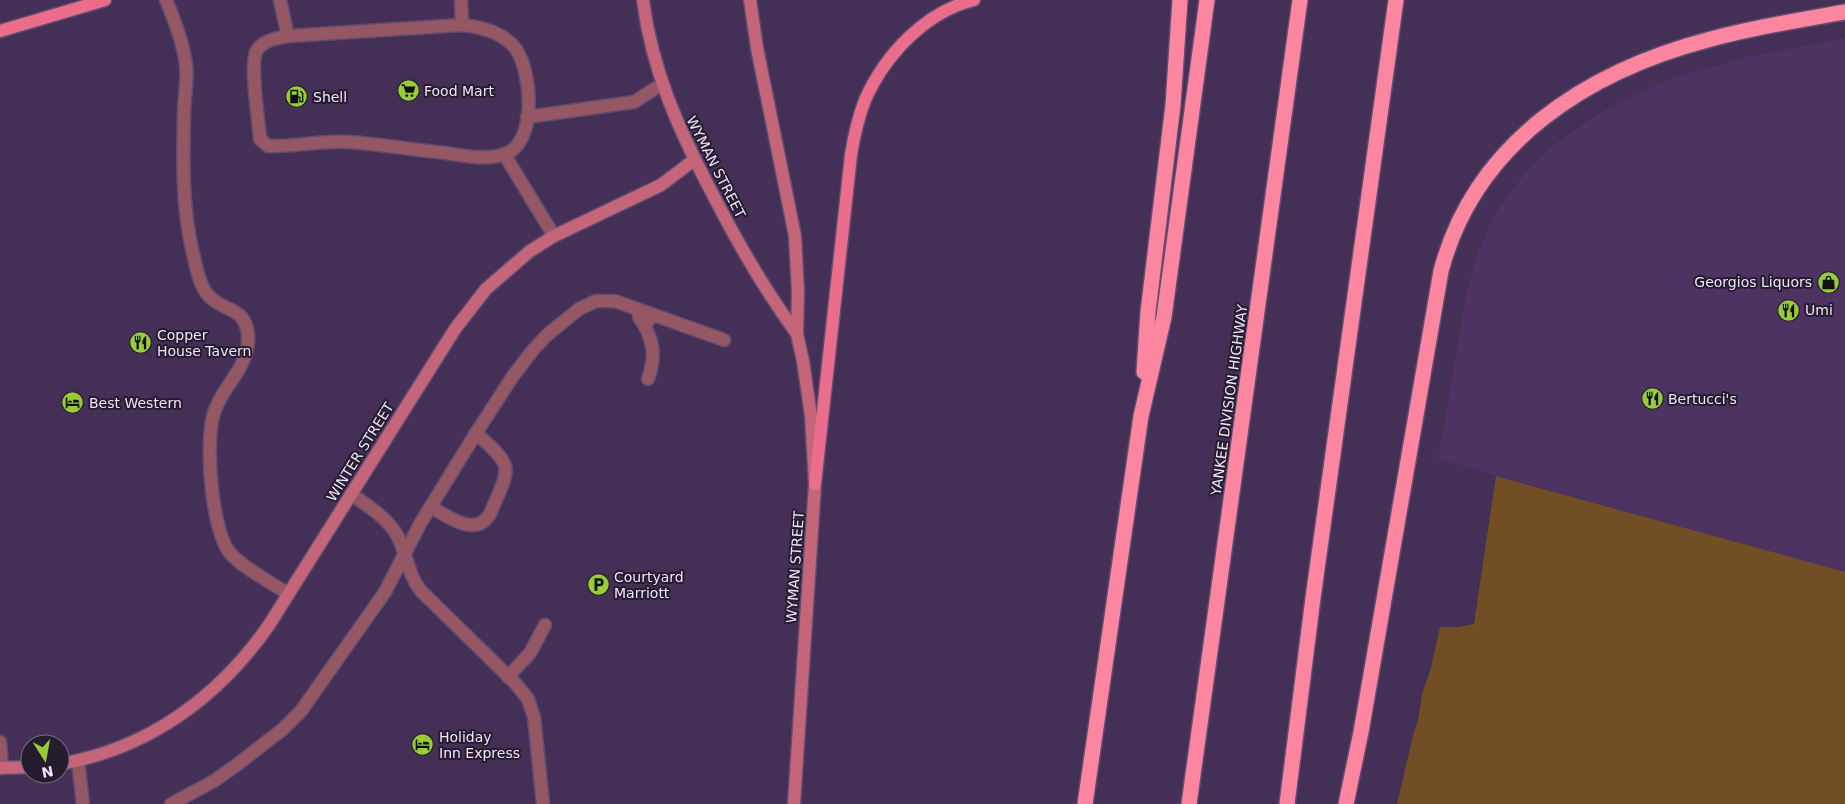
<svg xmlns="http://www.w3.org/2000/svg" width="1845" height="804" viewBox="0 0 1845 804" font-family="'DejaVu Sans',sans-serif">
  <rect width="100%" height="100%" fill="#442f56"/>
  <polygon fill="#4c3361" points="1845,38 1845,572 1438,459 1466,295 1475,261 1489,227 1498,210 1509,194 1532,165 1560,140 1596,115 1633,95 1673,78 1746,57"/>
  <polygon fill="#724e25" points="1496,476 1845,572 1845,804 1397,804 1413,736 1418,720 1422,694 1431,668 1440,627 1458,627 1474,624"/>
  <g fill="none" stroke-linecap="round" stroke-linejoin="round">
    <defs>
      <g id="lane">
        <path d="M166,0c9,21 17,42 20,65 2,16 -2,32 -2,49 -1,44 -2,92 8,135 4,15 6,34 16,46 15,18 37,10 40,40 2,31 -23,48 -33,75 -11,27 -4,120 15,143 14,16 41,29 58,41"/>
        <polyline points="280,0 288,36"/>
        <polyline points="461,0 462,25"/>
        <path d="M462,25c20,2 41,7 54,24 16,24 22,96 -13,106 -18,5 -38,1 -57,-2 -32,-3 -65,-9 -98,-11 -27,-2 -53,5 -80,4l-8,-7c-1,-17 -11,-77 -3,-89 7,-10 20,-12 31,-14z"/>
        <polyline points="527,117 634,102 662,84"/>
        <polyline points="504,154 554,236"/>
        <path d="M648,379c9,-23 5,-42 -9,-62l10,3"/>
        <path d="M351,494c17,12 37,24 47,43 9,17 10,38 23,54l94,92 13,16 6,18 9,87"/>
        <path d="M431,507c18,10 44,31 59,7 20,-48 26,-45 -14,-81"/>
        <polyline points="508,677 530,653 545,625"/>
        <polyline points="0,742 2,768"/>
        <polyline points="78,761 83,804"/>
        <polyline points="171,804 214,781 238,764 283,729 301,711 385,592 420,524 476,433 513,376 533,350 547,335 579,309 596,301 615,301 724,340"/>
      </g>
      <g id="secondary">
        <path d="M643,0c9,71 36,130 69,193 25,49 52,96 85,141"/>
        <polyline points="750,0 757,48 795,236 798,292 797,334 803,361 811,416 815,484 794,804"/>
        <path d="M60,764c88,-15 159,-67 209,-139l186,-296 31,-40 44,-38 24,-15 107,-51 33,-25"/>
        <polyline points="0,768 30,767"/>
      </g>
      <g id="primary">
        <polyline points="0,31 105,0"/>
        <path d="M815,484l36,-329c3,-19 7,-37 14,-55 20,-45 60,-88 109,-100"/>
      </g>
      <g id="highway">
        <polyline points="1144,372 1148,312 1173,105 1180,0"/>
        <polyline points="1085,804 1141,416 1164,317 1207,0"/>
        <polyline points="1189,804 1300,0"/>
        <polyline points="1287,804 1313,598 1396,0"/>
        <path d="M1346,804l15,-72 80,-461c34,-129 147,-200 270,-232 44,-12 89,-19 134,-27"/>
      </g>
    </defs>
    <use href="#lane" stroke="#604c71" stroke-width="15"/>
    <use href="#secondary" stroke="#604c71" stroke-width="15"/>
    <use href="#primary" stroke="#604c71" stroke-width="15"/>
    <use href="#highway" stroke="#604c71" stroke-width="18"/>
    <use href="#lane" stroke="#945763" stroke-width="12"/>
    <use href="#secondary" stroke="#c5657a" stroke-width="12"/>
    <use href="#primary" stroke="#ea6e8b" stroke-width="12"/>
    <use href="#highway" stroke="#fc859f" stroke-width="15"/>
  </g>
  <defs>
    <symbol id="supermarket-disc" viewBox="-11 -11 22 22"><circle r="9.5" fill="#97cc38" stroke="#251c2e"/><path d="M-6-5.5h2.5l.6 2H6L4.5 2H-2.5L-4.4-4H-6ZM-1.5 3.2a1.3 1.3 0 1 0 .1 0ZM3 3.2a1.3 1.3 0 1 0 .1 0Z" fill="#111"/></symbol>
    <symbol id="fuel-disc" viewBox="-11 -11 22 22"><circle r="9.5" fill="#97cc38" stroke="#251c2e"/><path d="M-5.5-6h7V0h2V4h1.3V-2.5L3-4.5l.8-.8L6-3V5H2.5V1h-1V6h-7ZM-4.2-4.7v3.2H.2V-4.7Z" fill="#111"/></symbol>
    <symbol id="shop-disc" viewBox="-11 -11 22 22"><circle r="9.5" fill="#97cc38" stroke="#251c2e"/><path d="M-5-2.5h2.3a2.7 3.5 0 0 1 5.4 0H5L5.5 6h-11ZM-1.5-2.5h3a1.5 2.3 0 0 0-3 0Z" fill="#111"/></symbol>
    <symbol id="restaurant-disc" viewBox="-11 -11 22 22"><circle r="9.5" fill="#97cc38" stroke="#251c2e"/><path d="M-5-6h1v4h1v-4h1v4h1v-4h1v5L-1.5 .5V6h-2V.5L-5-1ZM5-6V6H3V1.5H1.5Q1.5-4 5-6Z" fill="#111"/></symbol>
    <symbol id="hotel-disc" viewBox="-11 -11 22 22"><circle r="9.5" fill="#97cc38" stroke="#251c2e"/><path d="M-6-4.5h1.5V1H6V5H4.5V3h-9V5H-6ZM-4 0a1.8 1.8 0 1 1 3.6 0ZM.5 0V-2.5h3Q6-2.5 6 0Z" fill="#111"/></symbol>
    <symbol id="parking-disc" viewBox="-11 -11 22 22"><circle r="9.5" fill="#97cc38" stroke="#251c2e"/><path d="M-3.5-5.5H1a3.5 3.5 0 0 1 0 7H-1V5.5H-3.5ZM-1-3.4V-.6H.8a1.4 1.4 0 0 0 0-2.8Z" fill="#111"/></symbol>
  </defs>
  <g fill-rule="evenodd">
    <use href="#supermarket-disc" x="396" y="78" width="25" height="25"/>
    <use href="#fuel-disc" x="284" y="84" width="25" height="25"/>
    <use href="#shop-disc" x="1816" y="270" width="25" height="25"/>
    <use href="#restaurant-disc" x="1776" y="298" width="25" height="25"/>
    <use href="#restaurant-disc" x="128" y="330" width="25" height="25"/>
    <use href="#restaurant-disc" x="1640" y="386" width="25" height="25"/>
    <use href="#hotel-disc" x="60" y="390" width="25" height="25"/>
    <use href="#parking-disc" x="586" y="572" width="25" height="25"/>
    <use href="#hotel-disc" x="410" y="732" width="25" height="25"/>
  </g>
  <g text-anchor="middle" stroke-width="4" stroke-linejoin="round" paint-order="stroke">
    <g font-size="14" fill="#f0e4fd" stroke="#251c2e" text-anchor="start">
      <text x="424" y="96">Food Mart</text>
      <text x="313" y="102">Shell</text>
      <text x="1812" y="287" text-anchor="end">Georgios Liquors</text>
      <text x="1805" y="315">Umi</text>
      <text x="157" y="340">Copper<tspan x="157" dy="16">House Tavern</tspan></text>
      <text x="1668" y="404">Bertucci's</text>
      <text x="89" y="408">Best Western</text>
      <text x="614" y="582">Courtyard<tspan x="614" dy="16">Marriott</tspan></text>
      <text x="439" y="742">Holiday<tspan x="439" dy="16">Inn Express</tspan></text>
    </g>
    <g font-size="14" fill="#f0e4fd" stroke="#251c2e">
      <text transform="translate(716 167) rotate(63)" y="5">WYMAN STREET</text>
      <text transform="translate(1229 400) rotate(-82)" y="5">YANKEE DIVISION HIGHWAY</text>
      <text transform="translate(360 452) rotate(-58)" y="5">WINTER STREET</text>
      <text transform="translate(795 567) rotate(-86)" y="5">WYMAN STREET</text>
    </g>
  </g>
  <g transform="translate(45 759) rotate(169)"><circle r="24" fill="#251c2e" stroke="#766c81"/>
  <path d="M0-4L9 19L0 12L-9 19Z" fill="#97cc38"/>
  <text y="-8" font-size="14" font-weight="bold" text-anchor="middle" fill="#f0e4fd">N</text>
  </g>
</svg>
